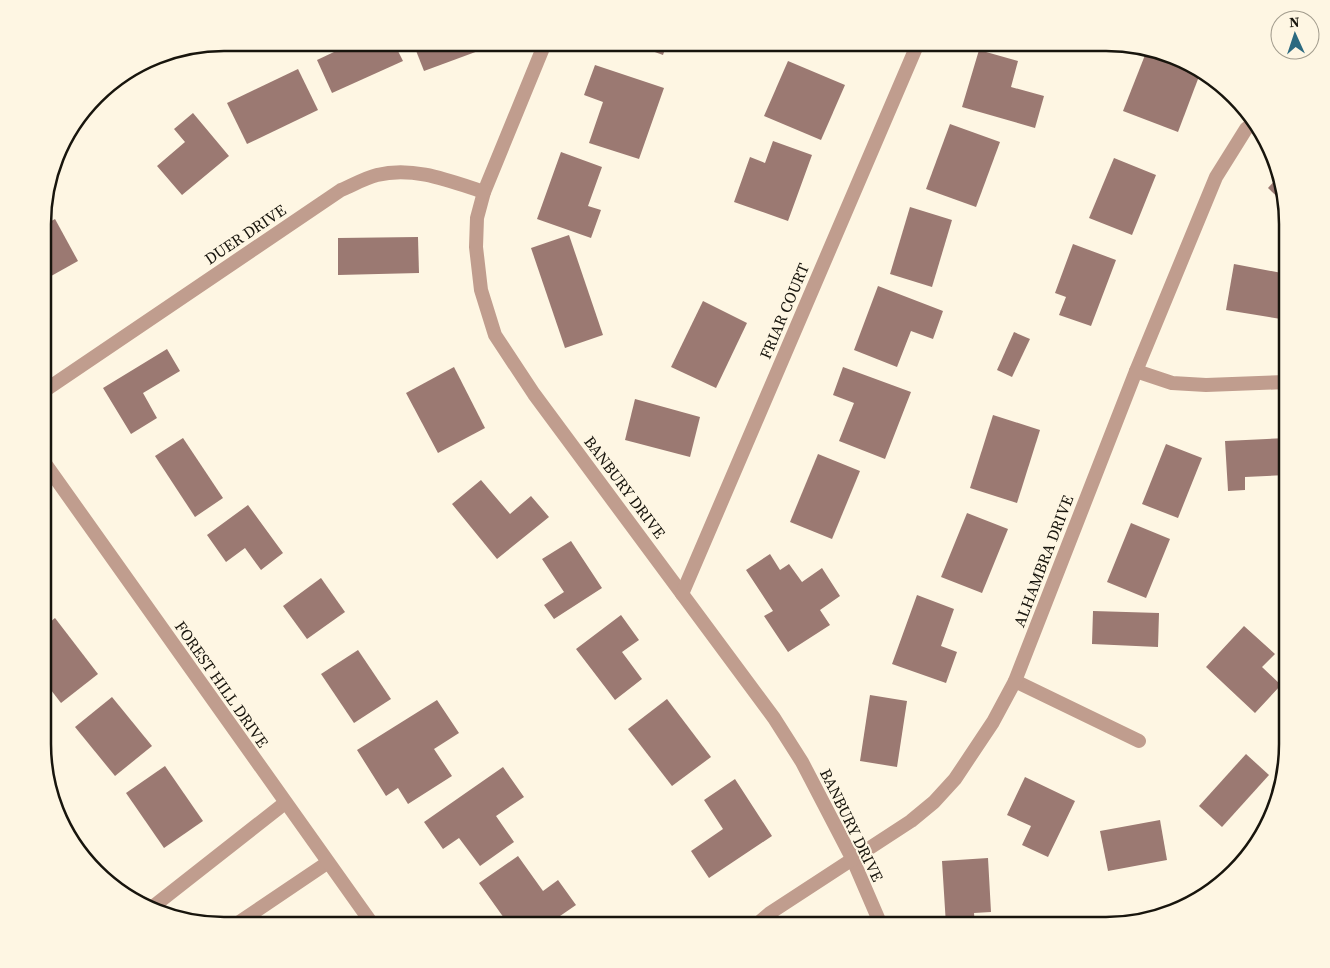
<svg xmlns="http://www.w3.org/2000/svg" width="1330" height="968" viewBox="0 0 1330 968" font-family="'Source Serif 4',serif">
  <rect width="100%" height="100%" fill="#fef6e3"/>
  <g fill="#9b7972">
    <polygon points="353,43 394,43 403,61 332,93 317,60"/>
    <polygon points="413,43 487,43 489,47 424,71"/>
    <polygon points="630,43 667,43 663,55"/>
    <polygon points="840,43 861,43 858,50"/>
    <polygon points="979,50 1018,61 1011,87 1044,96 1035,128 962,107"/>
    <polygon points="1147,50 1201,71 1178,132 1123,111"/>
    <polygon points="788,61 845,85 821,140 764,116"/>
    <polygon points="595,65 664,88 639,159 589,143 603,102 584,95"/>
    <polygon points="298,69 318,110 247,144 227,103"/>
    <polygon points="193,113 229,156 182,195 157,166 185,142 174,129"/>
    <polygon points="950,124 1000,142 976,207 926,189"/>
    <polygon points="773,141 812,155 788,221 734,202 750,157 765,163"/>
    <polygon points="561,152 602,167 588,206 601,210 591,238 537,219"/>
    <polygon points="1114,158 1156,175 1132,235 1089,218"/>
    <polygon points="1278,177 1285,204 1268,188"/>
    <polygon points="910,207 952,220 932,287 890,274"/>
    <polygon points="55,219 78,261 44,280 44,225"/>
    <polygon points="569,235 603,335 565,348 531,248"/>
    <polygon points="418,237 419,273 338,275 338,238"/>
    <polygon points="1073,244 1116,260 1091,326 1059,315 1066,297 1055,293"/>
    <polygon points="1234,264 1287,274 1287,320 1226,310"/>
    <polygon points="878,286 943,311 933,339 911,331 897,367 854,350"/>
    <polygon points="703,301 747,323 716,388 671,367"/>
    <polygon points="1014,332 1030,339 1012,377 997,370"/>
    <polygon points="167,349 180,371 143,393 157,418 131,434 103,388"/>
    <polygon points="454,367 485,428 438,453 406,393"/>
    <polygon points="843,367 911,392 885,459 839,441 854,403 833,395"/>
    <polygon points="635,399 700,417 690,457 625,440"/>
    <polygon points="993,415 1040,430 1017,503 970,488"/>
    <polygon points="183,438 223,498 195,517 155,456"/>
    <polygon points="1287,438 1287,475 1245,477 1245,490 1228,491 1225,441"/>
    <polygon points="1166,444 1202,458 1178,518 1142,504"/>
    <polygon points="818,454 860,471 832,539 790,522"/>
    <polygon points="481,480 510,514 531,496 549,517 497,559 452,504"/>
    <polygon points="248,505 283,553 261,570 245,548 226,562 207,535"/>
    <polygon points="967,513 1008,529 982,593 941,577"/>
    <polygon points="1131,523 1170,539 1146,598 1107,582"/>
    <polygon points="571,541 602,588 554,619 544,605 564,592 542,559"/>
    <polygon points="770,554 780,570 789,564 802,582 822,568 840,596 820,610 830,625 788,652 764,616 773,611 746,570"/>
    <polygon points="321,578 345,612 307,639 283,606"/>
    <polygon points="917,595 954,609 941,646 957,652 946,683 892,664"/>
    <polygon points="1093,611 1159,613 1158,647 1092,644"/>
    <polygon points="621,615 639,640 622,652 642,679 615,700 576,649"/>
    <polygon points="55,618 98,674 61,703 44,681 44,627"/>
    <polygon points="1244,626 1275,654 1262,667 1281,685 1255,713 1206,667"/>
    <polygon points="358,650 391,699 354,723 321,674"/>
    <polygon points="870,695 907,701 897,767 860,761"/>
    <polygon points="112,697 152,746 115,776 75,727"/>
    <polygon points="667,699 711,757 672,786 628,729"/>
    <polygon points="437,700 459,733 434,749 452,776 408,804 398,788 386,796 357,750"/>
    <polygon points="1246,754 1269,775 1222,827 1199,806"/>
    <polygon points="165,766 203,821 164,848 126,793"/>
    <polygon points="503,767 524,797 496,816 514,842 480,866 459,838 443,849 424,822"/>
    <polygon points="1025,777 1075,801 1048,857 1022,845 1031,826 1007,815"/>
    <polygon points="735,779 772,836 709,878 691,851 723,829 704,800"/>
    <polygon points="1160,820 1167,860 1108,871 1100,831"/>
    <polygon points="518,856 543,891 558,880 576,905 547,925 509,925 479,883"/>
    <polygon points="988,858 991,912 974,913 975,925 946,925 942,861"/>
  </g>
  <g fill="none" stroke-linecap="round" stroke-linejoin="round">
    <g stroke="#c09d8e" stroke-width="14">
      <polyline points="545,43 484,192 477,218 476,247 481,290 495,335 534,394 774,718 802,762 853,860 881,925"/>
      <polyline points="1136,371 1172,383 1206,385 1287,382"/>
      <path d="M44,391l297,-201c12,-5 24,-12 36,-15 37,-9 73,6 107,17"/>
      <polyline points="682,594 918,43"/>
      <polyline points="1015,681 1139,741"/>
      <polyline points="150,909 285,803"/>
      <polyline points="235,925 327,863"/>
      <polyline points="756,925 770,913 911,821 934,802 955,779 993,722 1015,681 1136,371 1216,177 1246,129 1252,124"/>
    </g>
    <polyline stroke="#c09d8e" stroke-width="14" points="44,462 373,925"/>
  </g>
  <g text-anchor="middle" stroke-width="4" stroke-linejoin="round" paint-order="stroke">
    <g font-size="16" fill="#18150d" stroke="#fef6e3">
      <text transform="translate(245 234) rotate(-34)" y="6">DUER DRIVE</text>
      <text transform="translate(784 311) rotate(-67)" y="6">FRIAR COURT</text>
      <text transform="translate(625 487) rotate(53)" y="6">BANBURY DRIVE</text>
      <text transform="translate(1043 561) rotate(-69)" y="6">ALHAMBRA DRIVE</text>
      <text transform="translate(222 684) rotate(55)" y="6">FOREST HILL DRIVE</text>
      <text transform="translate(852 825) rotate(64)" y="6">BANBURY DRIVE</text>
    </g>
  </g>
  <path d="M0 0H1330V968H0ZM224 51H1106A173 173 0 0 1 1279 224V744A173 173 0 0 1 1106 917H224A173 173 0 0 1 51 744V224A173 173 0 0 1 224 51Z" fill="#fef6e3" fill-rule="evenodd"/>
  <path fill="none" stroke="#18150d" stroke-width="2.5" d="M224 51H1106A173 173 0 0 1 1279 224V744A173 173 0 0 1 1106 917H224A173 173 0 0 1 51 744V224A173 173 0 0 1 224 51Z"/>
  <g transform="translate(1295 35) rotate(357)"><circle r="24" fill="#fef6e3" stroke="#a29c8d"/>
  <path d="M0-4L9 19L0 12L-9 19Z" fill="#2c6a80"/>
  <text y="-8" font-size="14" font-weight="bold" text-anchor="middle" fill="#18150d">N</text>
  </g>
</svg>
